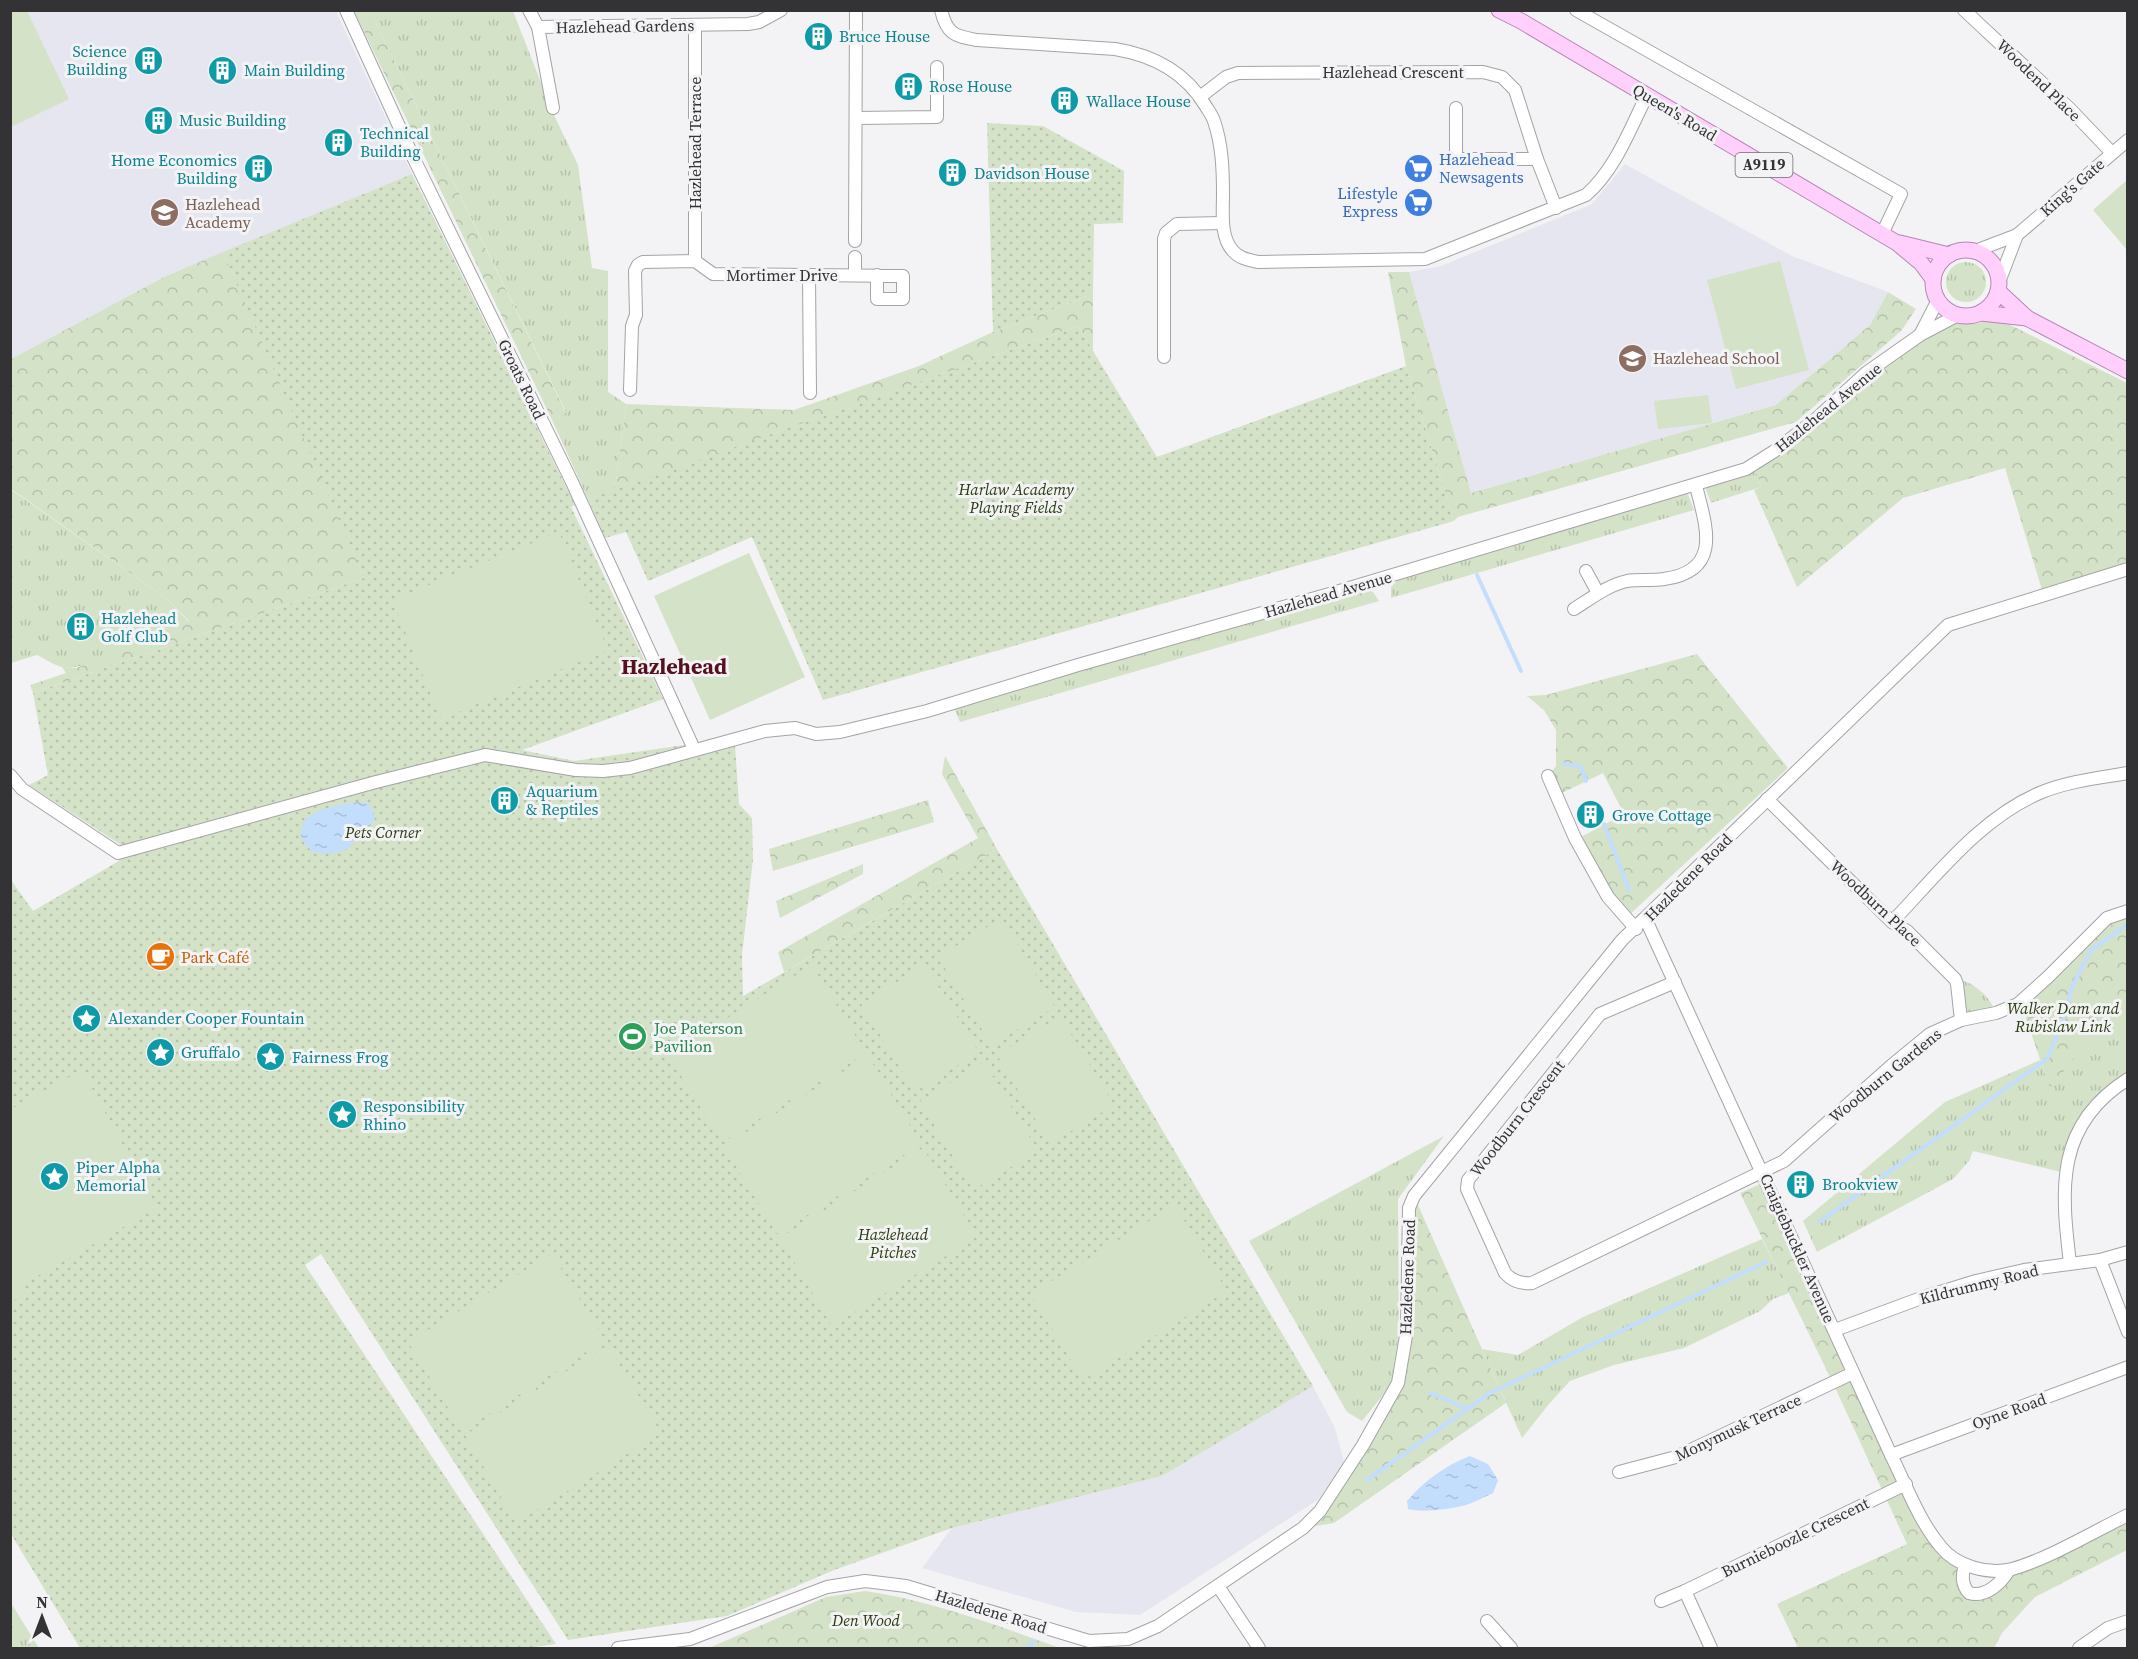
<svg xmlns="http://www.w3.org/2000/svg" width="2138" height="1659" viewBox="0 0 2138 1659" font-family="'Source Serif 4',serif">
  <defs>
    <pattern id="grass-tufts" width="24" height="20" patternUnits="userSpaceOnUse" patternTransform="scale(1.5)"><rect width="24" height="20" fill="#d4e2c7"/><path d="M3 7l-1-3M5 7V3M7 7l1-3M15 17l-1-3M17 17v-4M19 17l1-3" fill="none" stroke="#b6c2ac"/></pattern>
    <pattern id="forest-crowns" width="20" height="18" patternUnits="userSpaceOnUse" patternTransform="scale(1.5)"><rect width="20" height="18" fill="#d4e2c7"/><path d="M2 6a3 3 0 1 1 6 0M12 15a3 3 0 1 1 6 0" fill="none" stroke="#b6c2ac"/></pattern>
    <pattern id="park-dots" width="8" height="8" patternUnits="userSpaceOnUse" patternTransform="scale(1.5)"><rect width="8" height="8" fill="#d4e2c7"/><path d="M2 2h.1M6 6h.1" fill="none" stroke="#b6c2ac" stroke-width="1.8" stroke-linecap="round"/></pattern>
    <pattern id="water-ripples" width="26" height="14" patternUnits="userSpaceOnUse" patternTransform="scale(1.5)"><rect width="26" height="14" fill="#c3ddfd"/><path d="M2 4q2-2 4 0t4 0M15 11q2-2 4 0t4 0" fill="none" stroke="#a8bed9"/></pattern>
  </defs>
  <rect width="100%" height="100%" fill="#f3f3f6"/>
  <g fill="#e5e6f0">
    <polygon points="11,11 336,11 412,174 164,277 11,359"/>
    <polygon points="1625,164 1792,256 1888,292 1870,325 1776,405 1471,493 1409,272 1441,266 1592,204"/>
    <polygon points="1313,1386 1335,1428 1344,1462 1319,1499 1140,1615 1076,1612 922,1568 952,1528 1162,1476"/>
  </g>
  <g fill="url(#grass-tufts)">
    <polygon points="370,11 513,11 552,111 578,165 592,268 608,271 608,392 626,404 615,490 588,499 553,422 566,412"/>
    <circle cx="1966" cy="282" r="20"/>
    <polygon points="1756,471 1761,487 1711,503 1705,487"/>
    <path d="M10,489l156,109 23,24c-26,11 -102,51 -127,45 -8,-2 -17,-8 -25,-12l-26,8z"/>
    <polygon points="1687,492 1694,510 1391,598 1391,587 1400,578"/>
    <polygon points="1364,589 1373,592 1379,601 960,722 953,705"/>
    <path d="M1955,979c18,2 35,17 41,34l-35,7z"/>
    <polygon points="2127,994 2127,1079 2087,1116 2065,1173 1973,1151 1969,1161 1953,1179 1817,1252 1803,1221 1945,1102 2040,1060 2050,1087"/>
    <polygon points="1444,1136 1398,1199 1399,1332 1391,1385 1362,1421 1347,1412 1249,1241"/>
    <polygon points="1762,1239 1789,1293 1773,1299 1760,1311 1684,1348 1614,1365 1570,1381 1549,1404 1522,1438 1482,1349 1518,1355 1583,1317"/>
    <polygon points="10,1603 11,1603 39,1648 11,1648"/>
  </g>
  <g fill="url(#forest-crowns)">
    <polygon points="354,11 370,11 566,413 553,422"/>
    <polygon points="223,252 281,382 364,578 33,693 30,685 66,673 62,667 76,668 112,655 189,621 166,598 11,489 11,359 164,277"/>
    <polygon points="1388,272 1409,272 1471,493 1776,405 1870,325 1888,292 1916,309 1901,331 1796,422 1458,517 1454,521 1406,366"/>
    <polygon points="1093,294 1093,351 1078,326 615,490 626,404 794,410 919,366 993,332"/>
    <polygon points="2000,320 2127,383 2127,565 2042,590 2005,468 1903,498 1797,587 1754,490 1761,487 1756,471 1777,456 1935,326"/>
    <polygon points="1697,654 1788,768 1627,917 1618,904 1581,837 1624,814 1603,773 1558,795 1548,776 1556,766 1556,730 1544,710 1527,696 1546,695"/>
    <polygon points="945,756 997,849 784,972 778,952 978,838 942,774"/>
    <polygon points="928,800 934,822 773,871 769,849"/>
    <polygon points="863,864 863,874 780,918 776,901"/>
    <polygon points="2127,916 2127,994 2050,1088 2022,1007 2103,929 2118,919"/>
    <polygon points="1767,1181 1929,1530 1965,1565 1962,1575 1973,1594 2009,1570 2127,1515 2127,1550 2035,1597 2002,1633 1994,1648 1798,1648 1777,1604 1907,1544 1833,1383 1740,1193"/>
    <polygon points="1414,1196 1506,1403 1334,1523 1303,1528 1398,1383"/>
    <path d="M865,1591c68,10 131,34 195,57h-351l117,-51z"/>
  </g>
  <g fill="url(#park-dots)">
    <polygon points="987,123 1043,126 1124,171 1123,223 1094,224 1093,294 993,332"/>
    <polygon points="412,174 575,505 571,507 663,699 522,750 574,761 684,745 735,746 739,804 752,818 753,859 742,955 743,996 997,849 1313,1386 1162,1476 952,1528 834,1570 727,1616 568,1640 321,1254 305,1265 556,1644 528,1648 80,1648 11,1534 11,880 33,911 119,861 121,845 29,785 48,775 33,693 364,578 223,252"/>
    <polygon points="1078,326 1157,457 1406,366 1454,521 823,700 752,537 648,581 626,532 605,538 588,499"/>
  </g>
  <g fill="#d4e2c7">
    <polygon points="11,10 27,11 69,99 11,127"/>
    <polygon points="2127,180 2127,250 2093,210"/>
    <polygon points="1780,261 1809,370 1736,389 1707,280"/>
    <polygon points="1708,395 1712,423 1658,429 1654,401"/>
    <polygon points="559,532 608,650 441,719 392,600"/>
    <polygon points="749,553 805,677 710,720 654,596"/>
    <polygon points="1002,918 1055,1007 991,1045 938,957"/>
    <polygon points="812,965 866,1053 722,1142 668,1055"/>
    <polygon points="925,965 979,1052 915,1092 861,1004"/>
    <polygon points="1060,1016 1114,1105 1050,1144 997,1055"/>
    <polygon points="868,1056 921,1144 777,1234 724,1146"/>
    <polygon points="984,1062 1038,1151 973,1190 920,1101"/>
    <polygon points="82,1070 157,1208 20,1286 25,1294 11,1302 11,1109"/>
    <polygon points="923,1148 977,1237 832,1326 780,1238"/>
    <polygon points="1175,1205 1227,1291 1083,1380 1031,1294"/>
    <polygon points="552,1254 605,1340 462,1431 408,1342"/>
    <polygon points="608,1345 661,1433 516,1523 465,1435"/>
  </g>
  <g fill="url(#water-ripples)">
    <path d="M358,802l10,1 6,10 1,8 -14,9 -11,17 -7,4 -16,3 -15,-2 -11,-13c0,-5 0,-10 2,-15 8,-16 39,-19 55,-22z"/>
    <path d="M1470,1456l18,8 10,16 -5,13c-9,4 -18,9 -27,12 -13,4 -46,8 -58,4l-1,-8c17,-20 39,-36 63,-45z"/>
  </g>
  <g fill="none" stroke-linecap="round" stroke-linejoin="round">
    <g stroke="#c3ddfd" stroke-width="4">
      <polyline points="1477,575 1521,671"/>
      <polyline points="1563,764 1579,766 1582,769 1586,781"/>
      <polyline points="1604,824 1629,890"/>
      <polyline points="1819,1222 2047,1059 2062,1024 2072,987 2091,950 2128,924"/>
      <polyline points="1430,1393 1468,1409"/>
      <polyline points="1367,1480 1490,1393 1766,1262"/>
      <polyline points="1027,1648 1034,1641"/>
    </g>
    <defs>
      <g id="minor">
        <polyline points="346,10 414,159 572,482 694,749"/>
        <polyline points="529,10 538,27 553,108"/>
        <path d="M941,10c6,25 14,26 36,30l138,9c37,6 70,23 90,56 3,5 7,10 9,16 8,23 9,48 9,73 0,18 -3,43 10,57 7,8 17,9 25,11l167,-3 161,-64c29,-25 44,-66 61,-100"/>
        <polyline points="1576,10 1901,194 1882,234"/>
        <polyline points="1964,10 2070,109 2112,153"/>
        <polyline points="695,25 695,261"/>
        <polyline points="538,27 748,24 759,22 781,10"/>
        <polyline points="1200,97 1226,77 1238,73 1483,72 1502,77 1515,90 1537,159 1556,208"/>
        <polyline points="1456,108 1456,159 1537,159"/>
        <polyline points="856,118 937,117 937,67"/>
        <polyline points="855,241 856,10"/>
        <polyline points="1975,251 2017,235 2128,140"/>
        <polyline points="809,275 810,393"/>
        <polyline points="855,275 855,257"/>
        <polyline points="1999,282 2017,235"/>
        <polyline points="1920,335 1938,300"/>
        <polyline points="1164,357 1164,239 1166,233 1177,224 1223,223"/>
        <polyline points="630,390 632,326 636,315 635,271 638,265 643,262 695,261 713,274 903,276 903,299 877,299 877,275"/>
        <polyline points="1586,571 1598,593"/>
        <path d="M1574,609c16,-10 34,-24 53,-28 12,-2 25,0 37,-2 59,-8 42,-53 32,-93"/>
        <polyline points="10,775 22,789 118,853 376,782 485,755 576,770 603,771 630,768 765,731 795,728 816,734 840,732 927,711 1078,665 1326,595 1746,469 1773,452 1815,420 1866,373 1920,335 1958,315"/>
        <polyline points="1548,776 1575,838 1608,897 1636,929"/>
        <polyline points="1767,799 1892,922 1907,931 1955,979 1957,984 1961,1020"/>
        <path d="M1646,920l245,535c15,30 28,66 50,92 15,19 47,28 71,22 36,-10 81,-37 116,-54"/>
        <path d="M1892,922c45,-47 89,-105 150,-130 27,-11 57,-14 86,-19"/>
        <path d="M1675,982l-75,32 -132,166 -1,9 38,84c7,8 16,11 27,10l252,-122 107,-95 39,-32 31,-14 35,-7 22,-9 30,-27 59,-59 21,-7"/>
        <polyline points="2100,1260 2128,1332"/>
        <path d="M2070,1263c-9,-74 -15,-138 58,-184"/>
        <polyline points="1835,1330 1924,1297 1976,1281 2024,1270 2100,1260 2128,1252"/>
        <polyline points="1891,1455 2128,1367"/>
        <polyline points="1619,1472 1676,1457 1853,1373"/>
        <path d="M1965,1565c-3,10 -4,19 4,28 17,5 32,-10 40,-23"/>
        <polyline points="1218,1586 1259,1648"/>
        <polyline points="1661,1601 1685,1591"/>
        <polyline points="1487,1621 1511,1648"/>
        <polyline points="618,1648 690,1639 827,1587 865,1581 906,1586 1089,1641 1128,1639 1158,1626 1303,1528 1320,1511 1363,1445 1398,1383 1407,1330 1409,1208 1414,1196 1622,940 1948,625 2128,569"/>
        <polyline points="1711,1648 1685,1591 1906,1484"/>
        <polyline points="2079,1648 2108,1628 2128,1621"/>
      </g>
      <g id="major">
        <polyline points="1499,10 1521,21 1897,243 1921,263 1933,279"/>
        <polyline points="1900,243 1949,255"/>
        <circle cx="1966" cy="283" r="33"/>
        <polyline points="1998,291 2027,318 2128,371"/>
        <polyline points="1981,313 2027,318"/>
      </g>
    </defs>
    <use href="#minor" stroke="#a4a4a7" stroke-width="14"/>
    <use href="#major" stroke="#b885b5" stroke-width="17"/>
    <use href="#minor" stroke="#fff" stroke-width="12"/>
    <use href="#major" stroke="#ffd0fc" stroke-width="15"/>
  </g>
  <defs>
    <symbol id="building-disc" viewBox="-11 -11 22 22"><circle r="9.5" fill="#0f9aa8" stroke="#f3f3f6"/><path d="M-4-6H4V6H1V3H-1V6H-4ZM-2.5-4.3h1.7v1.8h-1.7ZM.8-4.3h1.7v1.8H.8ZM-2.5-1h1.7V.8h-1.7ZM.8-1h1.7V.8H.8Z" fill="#fff"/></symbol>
    <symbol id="supermarket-disc" viewBox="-11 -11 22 22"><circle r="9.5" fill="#3f7fe0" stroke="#f3f3f6"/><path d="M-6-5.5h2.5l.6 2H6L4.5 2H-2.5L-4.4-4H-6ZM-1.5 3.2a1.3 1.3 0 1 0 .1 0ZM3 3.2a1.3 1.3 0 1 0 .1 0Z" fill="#fff"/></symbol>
    <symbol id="school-disc" viewBox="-11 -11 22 22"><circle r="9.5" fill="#8d6e63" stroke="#f3f3f6"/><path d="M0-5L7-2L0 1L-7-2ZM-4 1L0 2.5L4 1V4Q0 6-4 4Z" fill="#fff"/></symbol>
    <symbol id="cafe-disc" viewBox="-11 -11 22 22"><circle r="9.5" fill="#e8710a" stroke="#f3f3f6"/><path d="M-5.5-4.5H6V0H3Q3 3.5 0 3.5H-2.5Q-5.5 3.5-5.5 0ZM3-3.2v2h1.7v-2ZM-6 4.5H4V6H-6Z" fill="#fff"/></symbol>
    <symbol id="sight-disc" viewBox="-11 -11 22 22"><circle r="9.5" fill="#0f9aa8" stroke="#f3f3f6"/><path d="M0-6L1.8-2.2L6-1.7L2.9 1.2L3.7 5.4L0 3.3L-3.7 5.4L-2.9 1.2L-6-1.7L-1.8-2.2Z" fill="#fff"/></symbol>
    <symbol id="stadium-disc" viewBox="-11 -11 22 22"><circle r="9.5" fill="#2e9e5b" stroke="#f3f3f6"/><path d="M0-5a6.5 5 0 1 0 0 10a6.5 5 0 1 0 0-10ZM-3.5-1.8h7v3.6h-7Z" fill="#fff"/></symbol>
  </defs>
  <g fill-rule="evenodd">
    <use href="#building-disc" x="802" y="20" width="33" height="33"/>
    <use href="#building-disc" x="132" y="44" width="33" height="33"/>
    <use href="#building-disc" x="206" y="54" width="33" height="33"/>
    <use href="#building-disc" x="892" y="70" width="33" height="33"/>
    <use href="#building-disc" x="1048" y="84" width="33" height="33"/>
    <use href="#building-disc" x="142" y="104" width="33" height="33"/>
    <use href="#building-disc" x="322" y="126" width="33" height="33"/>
    <use href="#supermarket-disc" x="1402" y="152" width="33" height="33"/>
    <use href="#building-disc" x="242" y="152" width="33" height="33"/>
    <use href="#building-disc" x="936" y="156" width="33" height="33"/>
    <use href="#supermarket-disc" x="1402" y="186" width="33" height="33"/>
    <use href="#school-disc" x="148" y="196" width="33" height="33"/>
    <use href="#school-disc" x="1616" y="342" width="33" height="33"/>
    <use href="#building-disc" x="64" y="610" width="33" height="33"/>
    <use href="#building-disc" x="488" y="784" width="33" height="33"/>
    <use href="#building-disc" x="1574" y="798" width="33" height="33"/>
    <use href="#cafe-disc" x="144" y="940" width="33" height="33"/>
    <use href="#sight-disc" x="70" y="1002" width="33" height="33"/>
    <use href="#stadium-disc" x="616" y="1020" width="33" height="33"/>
    <use href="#sight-disc" x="144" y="1036" width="33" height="33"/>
    <use href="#sight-disc" x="254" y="1040" width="33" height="33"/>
    <use href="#sight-disc" x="326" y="1098" width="33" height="33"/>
    <use href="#sight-disc" x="38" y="1160" width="33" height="33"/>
    <use href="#building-disc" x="1784" y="1168" width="33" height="33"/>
  </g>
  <g text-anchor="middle" stroke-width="6" stroke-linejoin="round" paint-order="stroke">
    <rect fill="#f3f3f6" stroke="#6d6d6f" stroke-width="1.5" x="1735.5" y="153" width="57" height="24" rx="4.5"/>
    <g font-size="15" font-weight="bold" fill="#333335">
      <text x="1764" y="170">A9119</text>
    </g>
    <g font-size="16" fill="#333335" stroke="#f3f3f6">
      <text transform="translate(625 26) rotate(-1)" y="6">Hazlehead Gardens</text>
      <text x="1393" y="78">Hazlehead Crescent</text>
      <text transform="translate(2039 80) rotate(44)" y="6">Woodend Place</text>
      <text transform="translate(1675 112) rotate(31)" y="6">Queen's Road</text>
      <text transform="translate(695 143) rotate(-90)" y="6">Hazlehead Terrace</text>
      <text transform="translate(2072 187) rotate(-41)" y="6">King's Gate</text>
      <text x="782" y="281">Mortimer Drive</text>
      <text transform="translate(522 379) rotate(64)" y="6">Groats Road</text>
      <text transform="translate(1828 407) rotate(-39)" y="6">Hazlehead Avenue</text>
      <text transform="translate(1328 594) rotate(-16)" y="6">Hazlehead Avenue</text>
      <text transform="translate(1688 877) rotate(-45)" y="6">Hazledene Road</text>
      <text transform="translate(1876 903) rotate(43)" y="6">Woodburn Place</text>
      <text transform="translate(1885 1075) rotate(-39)" y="6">Woodburn Gardens</text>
      <text transform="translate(1517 1118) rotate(-52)" y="6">Woodburn Crescent</text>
      <text transform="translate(1798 1248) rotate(66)" y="6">Craigiebuckler Avenue</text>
      <text transform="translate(1407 1277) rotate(-88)" y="6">Hazledene Road</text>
      <text transform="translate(1979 1284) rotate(-14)" y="6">Kildrummy Road</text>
      <text transform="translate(2009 1411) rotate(-20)" y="6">Oyne Road</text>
      <text transform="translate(1738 1427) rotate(-25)" y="6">Monymusk Terrace</text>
      <text transform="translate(1795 1537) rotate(-26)" y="6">Burnieboozle Crescent</text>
      <text transform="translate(991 1611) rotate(17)" y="6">Hazledene Road</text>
    </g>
    <g font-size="16" fill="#0d838f" stroke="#f3f3f6" text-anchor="start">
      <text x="839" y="42">Bruce House</text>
      <text x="127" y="57" text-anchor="end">Science<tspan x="127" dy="18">Building</tspan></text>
      <text x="244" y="76">Main Building</text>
      <text x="929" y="92">Rose House</text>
      <text x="1086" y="107">Wallace House</text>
      <text x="179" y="126">Music Building</text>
      <text x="360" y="139">Technical<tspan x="360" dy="18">Building</tspan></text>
      <text x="237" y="166" text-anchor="end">Home Economics<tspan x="237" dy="18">Building</tspan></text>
      <text x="974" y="179">Davidson House</text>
      <text x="101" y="624">Hazlehead<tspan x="101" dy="18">Golf Club</tspan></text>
      <text x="526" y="797">Aquarium<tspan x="526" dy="18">&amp; Reptiles</tspan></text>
      <text x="1612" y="821">Grove Cottage</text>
      <text x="108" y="1024">Alexander Cooper Fountain</text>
      <text x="181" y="1058">Gruffalo</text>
      <text x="292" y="1063">Fairness Frog</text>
      <text x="363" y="1112">Responsibility<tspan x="363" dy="18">Rhino</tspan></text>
      <text x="76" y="1173">Piper Alpha<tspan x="76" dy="18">Memorial</tspan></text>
      <text x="1822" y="1190">Brookview</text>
    </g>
    <g font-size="16" fill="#366cbe" stroke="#f3f3f6" text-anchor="start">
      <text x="1439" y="165">Hazlehead<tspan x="1439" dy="18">Newsagents</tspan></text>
      <text x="1398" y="199" text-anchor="end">Lifestyle<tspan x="1398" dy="18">Express</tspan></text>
    </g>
    <g font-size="16" fill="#785e54" stroke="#f3f3f6" text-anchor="start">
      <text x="185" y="210">Hazlehead<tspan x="185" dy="18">Academy</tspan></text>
      <text x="1653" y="364">Hazlehead School</text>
    </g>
    <g font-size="16" font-style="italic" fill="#293e0e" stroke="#f3f3f6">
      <text x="1016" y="495">Harlaw Academy<tspan x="1016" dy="18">Playing Fields</tspan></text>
      <text x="383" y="838">Pets Corner</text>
      <text x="2063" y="1014">Walker Dam and<tspan x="2063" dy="18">Rubislaw Link</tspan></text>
      <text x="893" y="1240">Hazlehead<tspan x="893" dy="18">Pitches</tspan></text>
      <text x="866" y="1626">Den Wood</text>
    </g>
    <g font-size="16" fill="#c56008" stroke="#f3f3f6" text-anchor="start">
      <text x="181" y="963">Park Café</text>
    </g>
    <g font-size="16" fill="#27864d" stroke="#f3f3f6" text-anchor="start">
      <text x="654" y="1034">Joe Paterson<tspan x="654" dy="18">Pavilion</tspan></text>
    </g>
    <g font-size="22" font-weight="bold" fill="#56101e" stroke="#f3f3f6">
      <text x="674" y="674">Hazlehead</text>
    </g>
  </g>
  <rect width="2138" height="1659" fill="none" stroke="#333335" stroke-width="24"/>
  <g transform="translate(42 1617)" stroke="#f3f3f6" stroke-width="4.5" paint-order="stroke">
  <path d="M0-4.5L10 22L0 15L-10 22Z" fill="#333335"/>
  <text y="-9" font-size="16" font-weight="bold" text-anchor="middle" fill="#333335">N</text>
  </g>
</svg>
